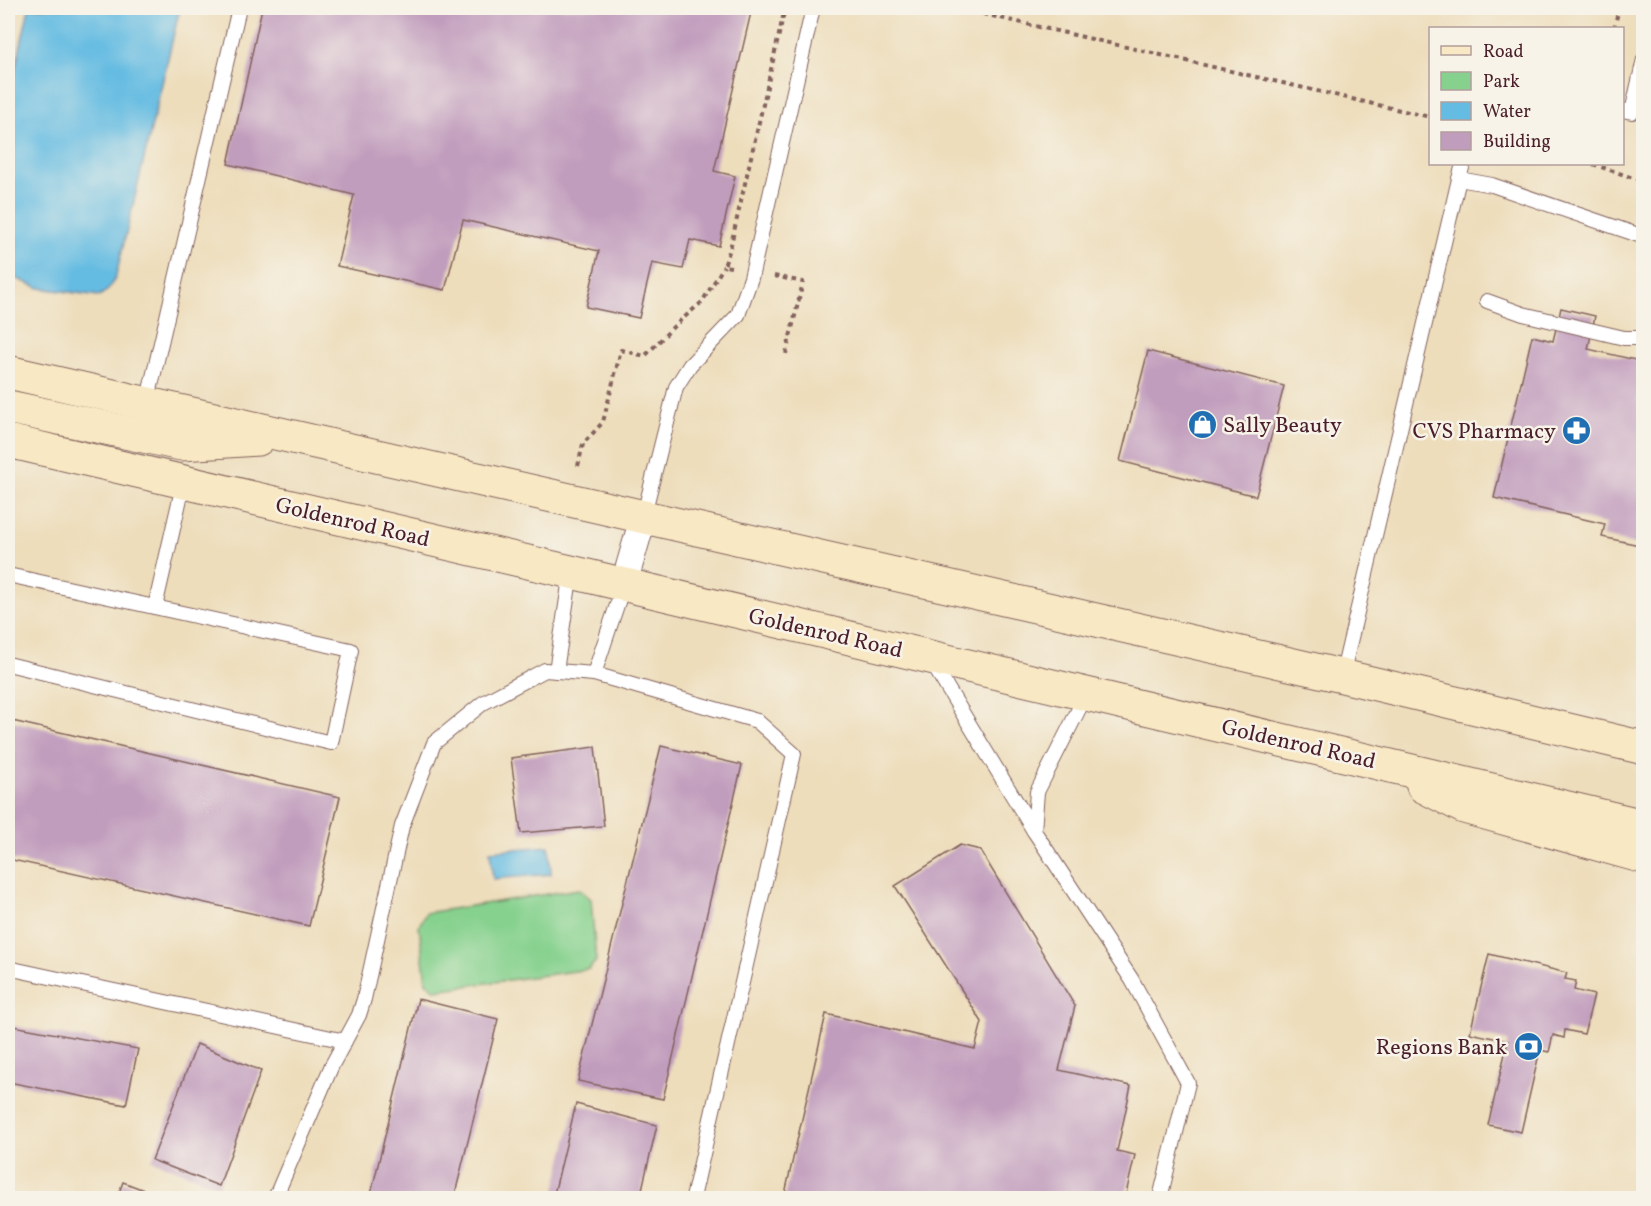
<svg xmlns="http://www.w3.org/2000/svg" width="1651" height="1206" viewBox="0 0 1651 1206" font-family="Vollkorn,serif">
  <rect width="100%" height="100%" fill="#f7f3e8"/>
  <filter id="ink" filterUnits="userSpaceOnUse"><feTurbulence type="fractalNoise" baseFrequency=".0167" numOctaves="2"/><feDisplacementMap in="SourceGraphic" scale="12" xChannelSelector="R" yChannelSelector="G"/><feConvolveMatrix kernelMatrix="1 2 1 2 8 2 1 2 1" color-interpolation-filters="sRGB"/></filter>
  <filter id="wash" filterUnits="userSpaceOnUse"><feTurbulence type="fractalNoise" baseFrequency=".008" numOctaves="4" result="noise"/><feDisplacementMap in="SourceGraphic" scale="24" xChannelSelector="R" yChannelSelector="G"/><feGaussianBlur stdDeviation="1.35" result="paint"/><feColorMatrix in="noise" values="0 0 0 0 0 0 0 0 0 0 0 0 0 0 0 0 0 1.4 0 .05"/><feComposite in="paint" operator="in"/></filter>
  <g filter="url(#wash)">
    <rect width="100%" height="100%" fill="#edddbb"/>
    <polygon fill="#86d18e" stroke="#68785c" stroke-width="1.5" points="579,889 591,899 596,961 589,969 436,990 426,982 419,926 426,913"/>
    <g fill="#65bce2" stroke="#586e86" stroke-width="1.5">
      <polygon points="29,8 180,8 116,276 108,290 99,296 39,288 8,275 8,102"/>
      <polygon points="549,846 551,874 493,879 490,851"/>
    </g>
    <g id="blocks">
      <g fill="#c19dbd">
        <polygon points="262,8 752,8 714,171 735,176 719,246 690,240 683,269 652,263 639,318 586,307 599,251 463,220 445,290 337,266 354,195 228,164"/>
        <polygon points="1561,308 1595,316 1588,349 1644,362 1644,546 1602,537 1605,524 1494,498 1532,336 1553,341"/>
        <polygon points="1148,351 1284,386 1256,496 1120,461"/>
        <polygon points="8,720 340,797 309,926 8,859"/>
        <polygon points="661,746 742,765 663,1099 578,1081"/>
        <polygon points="595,747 604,826 521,833 511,758"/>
        <polygon points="960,845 980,850 1075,1006 1059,1070 1131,1086 1117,1151 1135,1155 1125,1198 784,1198 826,1014 975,1049 982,1022 895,886"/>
        <polygon points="1489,954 1567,973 1565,979 1576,981 1574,990 1594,995 1584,1034 1565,1030 1564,1038 1553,1035 1549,1052 1540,1050 1521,1132 1488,1125 1508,1041 1470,1033"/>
        <polygon points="418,999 498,1019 454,1198 370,1198"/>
        <polygon points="8,1025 138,1049 126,1105 8,1082"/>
        <polygon points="197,1044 261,1071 219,1186 152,1160"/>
        <polygon points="576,1104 657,1125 640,1198 553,1198"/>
        <polygon points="123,1182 165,1198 117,1198"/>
      </g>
    </g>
  </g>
  <g filter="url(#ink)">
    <use href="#blocks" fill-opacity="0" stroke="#83625d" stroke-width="1.5"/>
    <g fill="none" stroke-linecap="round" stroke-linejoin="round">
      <defs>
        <g id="service">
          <polyline points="1622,110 1632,112 1644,59"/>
          <polyline points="1463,164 1459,179 1492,185 1644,237"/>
          <polyline points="1487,301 1523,314 1624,338 1644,338"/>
          <polyline points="147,403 239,8"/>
          <polyline points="643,518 676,387 690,365 738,315 751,278 813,8"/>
          <polyline points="8,575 351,650 331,743 8,664"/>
          <polyline points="155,607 184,481"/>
          <polyline points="931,661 1034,831"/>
          <polyline points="556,671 571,572"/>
          <polyline points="594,674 624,584"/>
          <polyline points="1342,676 1459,179"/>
          <polyline points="1086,695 1037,792 1034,831 1132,980 1188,1083 1160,1198"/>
          <polyline points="8,968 345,1041"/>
          <polyline points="275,1198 332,1065 359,1015 364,999 402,826 434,743 483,703 545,670 594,674 757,721 794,754 693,1198"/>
        </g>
        <polyline id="minor" points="624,584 643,518"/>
        <g id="secondary">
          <polyline points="8,372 1342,676 1644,748"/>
          <polyline points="8,407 181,444 258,439"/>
          <polyline points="8,441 571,572 1644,826"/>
          <polyline points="1423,786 1464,807 1644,857"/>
        </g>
      </defs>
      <use href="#service" stroke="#83625d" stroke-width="16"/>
      <use href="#minor" stroke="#83625d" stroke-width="28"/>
      <use href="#secondary" stroke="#83625d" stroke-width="35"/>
      <g stroke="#83625d" stroke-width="4" stroke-dasharray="4.5 4.5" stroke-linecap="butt">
        <polyline points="957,8 1430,117"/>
        <polyline points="1614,28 1619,8"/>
        <polyline points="1593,164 1644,182"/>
        <polyline points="731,267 724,266 730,249 785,8"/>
        <polyline points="774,276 803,282 786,354"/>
        <polyline points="578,466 583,444 603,422 621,350 645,356 673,327 702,302 724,266"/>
      </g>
      <use href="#service" stroke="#fff" stroke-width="14"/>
      <use href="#minor" stroke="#fff" stroke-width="26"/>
      <use href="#secondary" stroke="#f8e8c3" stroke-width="33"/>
    </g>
  </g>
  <defs>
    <symbol id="shop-disc" viewBox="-11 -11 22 22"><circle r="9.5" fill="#1f6fb2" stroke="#f7f3e8"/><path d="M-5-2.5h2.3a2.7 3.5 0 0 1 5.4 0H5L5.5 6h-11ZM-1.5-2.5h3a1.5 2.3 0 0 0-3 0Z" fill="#fff"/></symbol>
    <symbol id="pharmacy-disc" viewBox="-11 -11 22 22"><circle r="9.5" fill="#1f6fb2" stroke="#f7f3e8"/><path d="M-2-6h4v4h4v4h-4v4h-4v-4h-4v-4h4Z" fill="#fff"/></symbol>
    <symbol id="bank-disc" viewBox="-11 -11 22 22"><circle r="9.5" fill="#1f6fb2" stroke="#f7f3e8"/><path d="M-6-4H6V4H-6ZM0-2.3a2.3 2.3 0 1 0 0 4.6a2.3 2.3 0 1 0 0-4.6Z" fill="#fff"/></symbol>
  </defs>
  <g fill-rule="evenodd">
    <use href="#shop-disc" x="1186" y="408" width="33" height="33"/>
    <use href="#pharmacy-disc" x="1560" y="414" width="33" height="33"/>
    <use href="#bank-disc" x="1512" y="1030" width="33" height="33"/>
  </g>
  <g text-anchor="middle" stroke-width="5" stroke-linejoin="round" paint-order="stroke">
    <g font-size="22" fill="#4a1f2b" stroke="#f7f3e8" text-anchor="end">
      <text x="1223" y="432" text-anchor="start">Sally Beauty</text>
      <text x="1556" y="438">CVS Pharmacy</text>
      <text x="1507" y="1054">Regions Bank</text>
    </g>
    <g font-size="22" fill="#4a1f2b" stroke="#f7f3e8">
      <text transform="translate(353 521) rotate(13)" y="8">Goldenrod Road</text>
      <text transform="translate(826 632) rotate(13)" y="8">Goldenrod Road</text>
      <text transform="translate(1299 743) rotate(13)" y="8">Goldenrod Road</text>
    </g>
  </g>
  <rect width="1651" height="1206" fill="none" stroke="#f7f3e8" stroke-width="30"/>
  <rect x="1429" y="27" width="195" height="138" fill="#f7f3e8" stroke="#b29e9c" stroke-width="1.5"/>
  <rect x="1441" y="46" width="30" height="9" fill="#f8e8c3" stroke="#b29e9c" stroke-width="1.5"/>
  <text x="1483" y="57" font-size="18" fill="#4a1f2b">Road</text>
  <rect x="1441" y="72" width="30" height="18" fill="#86d18e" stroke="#b29e9c" stroke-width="1.5"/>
  <text x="1483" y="87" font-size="18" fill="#4a1f2b">Park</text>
  <rect x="1441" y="102" width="30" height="18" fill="#65bce2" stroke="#b29e9c" stroke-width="1.5"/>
  <text x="1483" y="117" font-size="18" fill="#4a1f2b">Water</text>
  <rect x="1441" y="132" width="30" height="18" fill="#c19dbd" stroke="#b29e9c" stroke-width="1.5"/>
  <text x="1483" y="147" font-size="18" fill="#4a1f2b">Building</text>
</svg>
